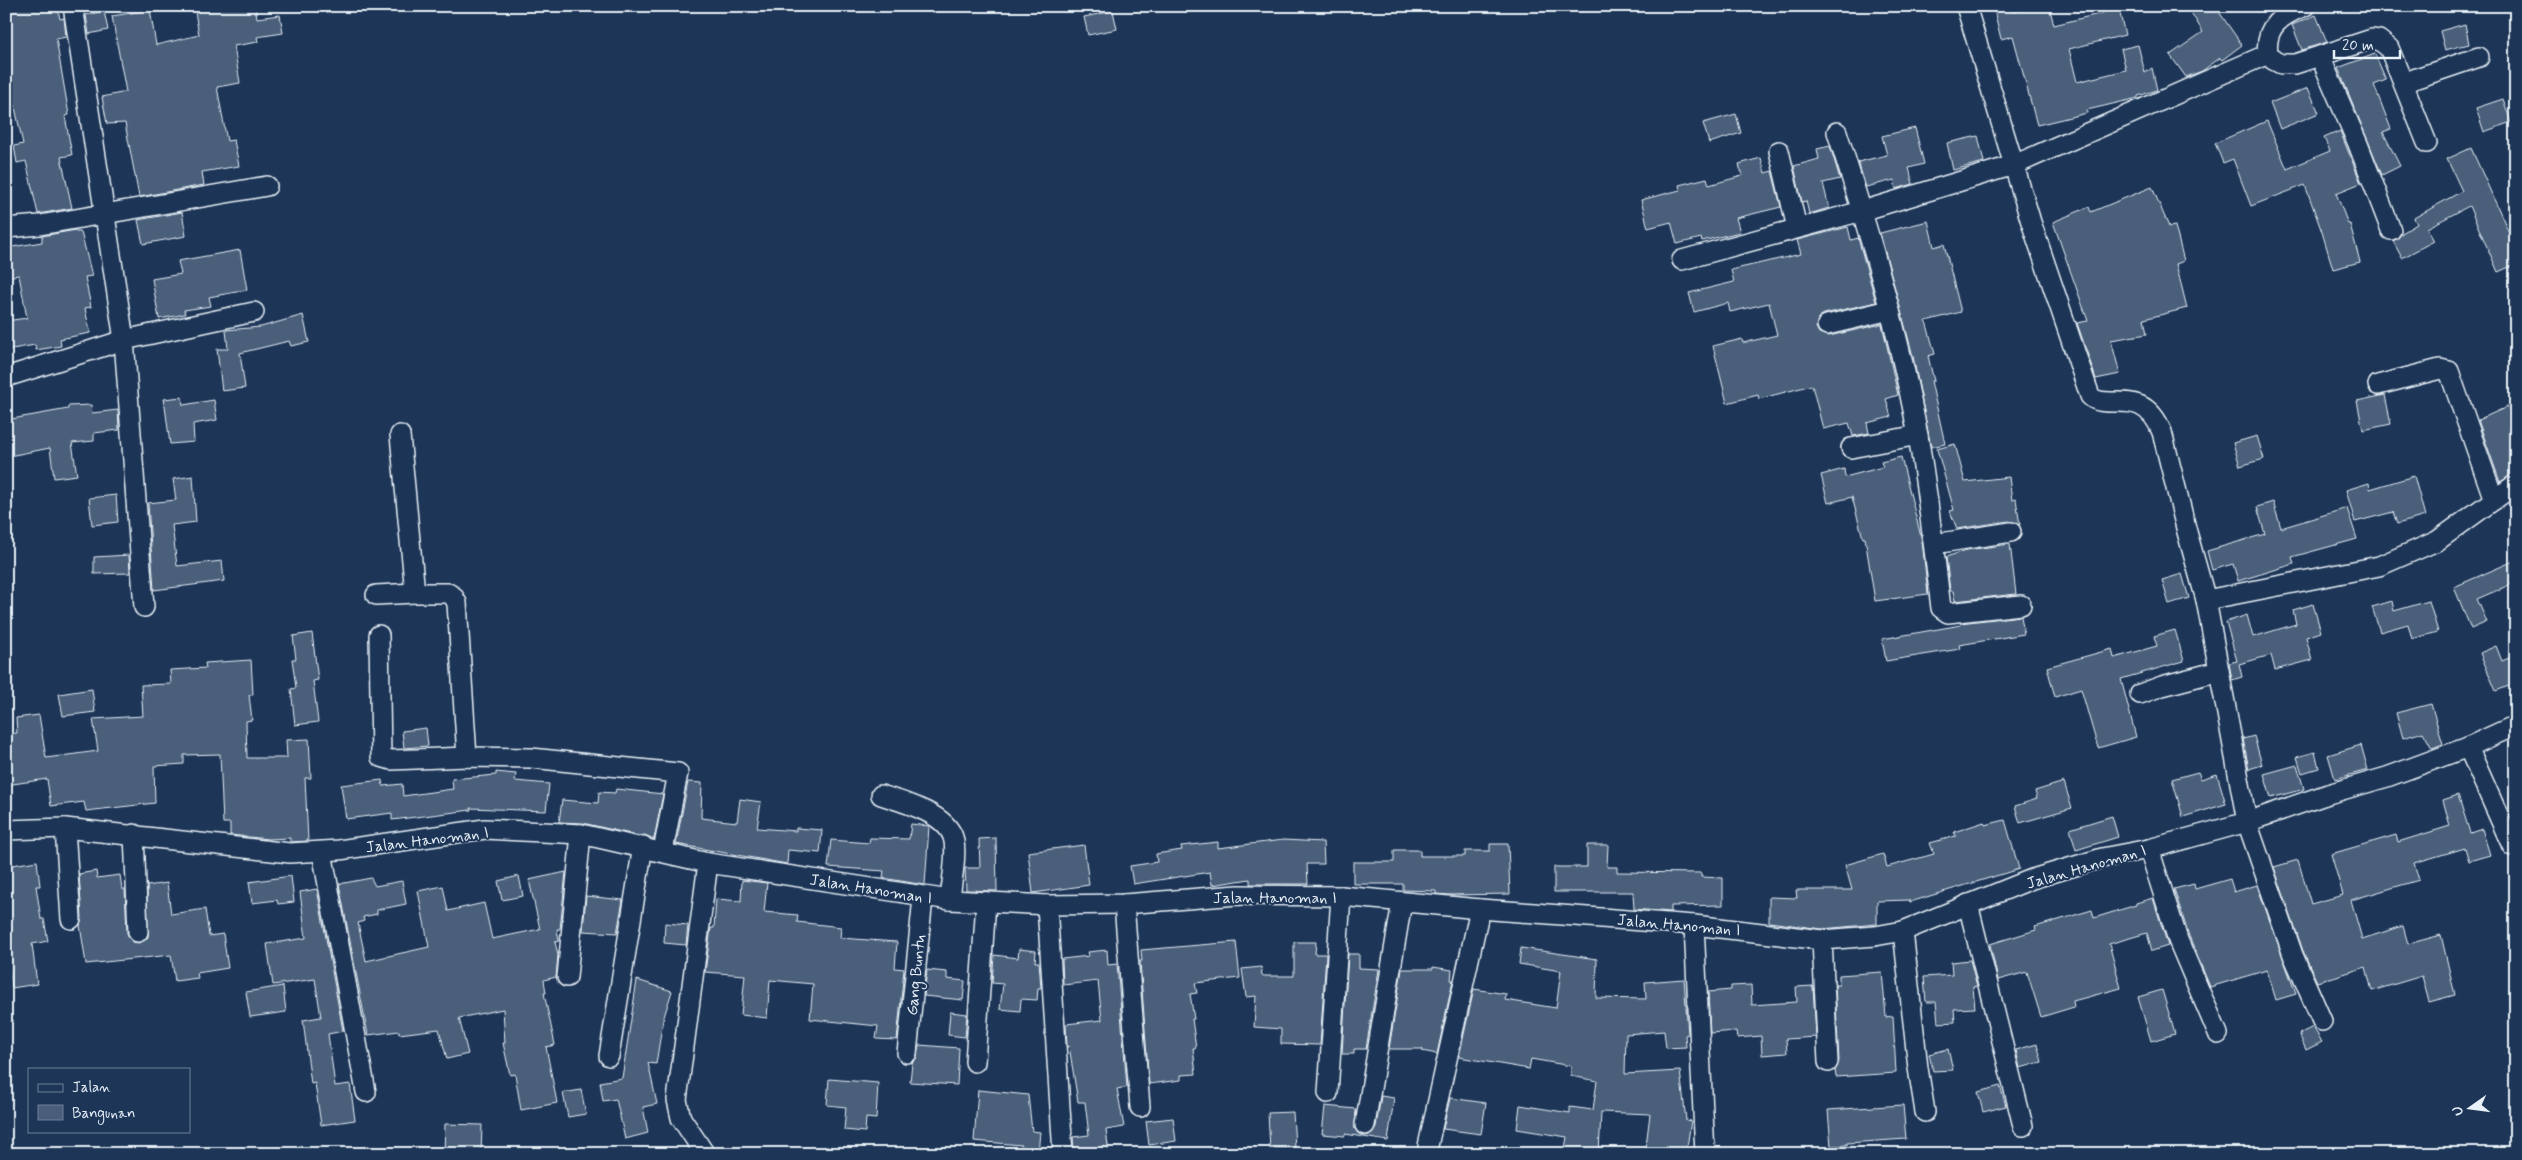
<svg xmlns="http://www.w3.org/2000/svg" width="2522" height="1160" viewBox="0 0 2522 1160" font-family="Mynerve,sans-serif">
  <rect width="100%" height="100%" fill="#1d3557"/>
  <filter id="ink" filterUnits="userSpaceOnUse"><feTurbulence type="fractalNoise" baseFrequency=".02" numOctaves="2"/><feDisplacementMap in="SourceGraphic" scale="10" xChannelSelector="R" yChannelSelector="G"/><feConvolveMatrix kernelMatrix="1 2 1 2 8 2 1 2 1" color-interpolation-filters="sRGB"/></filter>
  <g filter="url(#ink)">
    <g fill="#495e7a" stroke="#e8f1f8">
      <polygon points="6,6 57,6 60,19 64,18 66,37 56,39 69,115 65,116 72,155 61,157 72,208 38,214 26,161 17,163 14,146 23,144 6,66"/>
      <polygon points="194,6 255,6 257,18 280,15 283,33 257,37 258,42 234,46 240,83 217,87 227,141 234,140 239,166 202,172 204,185 139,197 125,123 107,124 102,97 126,92 112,16 150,10 156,45 199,35"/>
      <polygon points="1993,6 2012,6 2013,12 2037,6 2049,6 2054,25 2119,9 2125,35 2069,49 2077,82 2126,70 2121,49 2138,45 2145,73 2152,68 2157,90 2138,96 2138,98 2087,110 2087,113 2037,125 2013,36 2001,39"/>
      <polygon points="2187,6 2215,6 2242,45 2222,60 2220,58 2202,71 2186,77 2170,55 2203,32"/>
      <polygon points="104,11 108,30 89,34 86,15"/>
      <polygon points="1113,11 1117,29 1088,35 1084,17"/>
      <polygon points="2316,15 2327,42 2302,50 2292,25"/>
      <polygon points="2465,24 2469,44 2445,50 2440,31"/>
      <polygon points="2375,54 2386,80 2374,85 2391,129 2383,132 2400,166 2382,175 2338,68"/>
      <polygon points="2308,88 2319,113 2280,129 2270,103"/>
      <polygon points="2503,99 2511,122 2484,132 2476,108"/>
      <polygon points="1736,114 1741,133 1709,143 1703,123"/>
      <polygon points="2267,121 2287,169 2330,151 2324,138 2340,131 2361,183 2336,193 2348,224 2350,224 2360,262 2333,269 2322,232 2305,185 2251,206 2233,159 2223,163 2215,143"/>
      <polygon points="1915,128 1924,164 1909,168 1913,184 1896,189 1894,180 1866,187 1858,162 1887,155 1882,136"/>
      <polygon points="1978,136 1984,162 1953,170 1947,143"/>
      <polygon points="1830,146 1840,179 1823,183 1829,208 1809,214 1806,201 1802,202 1794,166 1819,159 1817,149"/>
      <polygon points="2471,148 2516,248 2516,264 2498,272 2469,206 2427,228 2434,241 2402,258 2393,241 2399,237 2402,233 2417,224 2414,218 2462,191 2447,159"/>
      <polygon points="1761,158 1765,173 1772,171 1781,207 1736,218 1740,232 1702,241 1701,238 1677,244 1671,222 1648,228 1641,200 1680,190 1679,185 1707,178 1709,185 1742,176 1739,164"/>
      <polygon points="2152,187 2169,227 2175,226 2184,261 2176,264 2187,308 2144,319 2147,334 2111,340 2120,374 2096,379 2077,323 2088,321 2053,222 2089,207 2091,212"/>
      <polygon points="182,212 186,236 143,244 138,220"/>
      <polygon points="1928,221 1934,247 1944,244 1961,312 1926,321 1935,354 1928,356 1934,381 1931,381 1945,444 1931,447 1913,356 1880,233"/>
      <polygon points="1848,227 1851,240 1858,238 1876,302 1824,314 1819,317 1816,327 1819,333 1829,336 1882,324 1898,395 1886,399 1891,417 1867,423 1869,433 1853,436 1849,423 1823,429 1812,385 1759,399 1758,395 1727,403 1713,346 1742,339 1743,343 1777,335 1769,303 1730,312 1728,303 1694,312 1689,293 1734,282 1731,270 1801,254 1797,240"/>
      <polygon points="76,230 76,232 81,232 92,276 85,277 91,307 85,308 90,333 60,339 61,346 36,350 35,345 6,350 6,321 27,318 19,275 6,277 6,248 42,242 42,236"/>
      <polygon points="240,250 247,290 209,297 211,306 184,310 185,314 159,319 152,279 181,274 178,261"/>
      <polygon points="303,315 309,342 291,346 289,341 240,353 245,388 222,391 217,349 228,349 226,330 261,327"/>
      <polygon points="2385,395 2391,424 2363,430 2357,401"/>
      <polygon points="182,397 183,405 214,400 217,420 193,424 194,442 170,444 164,399"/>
      <polygon points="91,405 92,413 118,410 119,430 94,433 94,441 72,443 77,475 54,478 50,448 9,456 6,420 68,409 68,406"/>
      <polygon points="2507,407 2514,425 2508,428 2516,447 2516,473 2500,482 2478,420"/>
      <polygon points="2257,436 2264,459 2240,466 2233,443"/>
      <polygon points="1955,444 1965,482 2009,477 2012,500 2016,499 2020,525 2009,521 1957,529 1950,511 1954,510 1937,449"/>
      <polygon points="1901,457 1922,541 1928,594 1875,601 1865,538 1863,538 1852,497 1828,503 1821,475 1844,469 1845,477 1883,467 1881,462"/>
      <polygon points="193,476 196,522 172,525 177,566 222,561 224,581 154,590 148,503 176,500 173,479"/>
      <polygon points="2414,476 2425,516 2397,524 2393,512 2355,522 2346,490 2369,483 2370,489"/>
      <polygon points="116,495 118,522 92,525 89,498"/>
      <polygon points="2273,502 2281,528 2347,508 2357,539 2292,557 2294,564 2238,581 2233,564 2212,570 2207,551 2265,534 2257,507"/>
      <polygon points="2010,544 2016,594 1955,601 1953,591 1950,591 1946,557 1967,550"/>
      <polygon points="129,555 130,573 94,574 94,557"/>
      <polygon points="2516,560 2516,582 2477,599 2487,622 2471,629 2454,587"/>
      <polygon points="2182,574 2189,598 2169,604 2162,580"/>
      <polygon points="2392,601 2394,611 2429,601 2438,632 2412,639 2408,624 2380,632 2372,607"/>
      <polygon points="2313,604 2321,632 2306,637 2312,660 2275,670 2271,655 2239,664 2242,677 2232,680 2229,663 2237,661 2226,622 2247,615 2253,637 2296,624 2293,610"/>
      <polygon points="2021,616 2024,634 1959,645 1960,649 1886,661 1882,639 1961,625 1960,623"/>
      <polygon points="2175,630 2184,661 2121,679 2136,737 2098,748 2081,689 2055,697 2047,667 2112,649 2114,658 2157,646 2154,636"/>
      <polygon points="312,633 318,680 313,681 318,722 295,725 291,689 296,688 292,659 296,659 293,636"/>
      <polygon points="2496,646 2502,661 2516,655 2516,683 2496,691 2480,653"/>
      <polygon points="251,660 253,695 249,695 252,720 246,721 247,758 287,758 286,740 309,739 311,778 305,778 308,841 290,842 290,838 268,839 230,835 230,823 223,823 220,754 184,755 184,764 154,766 155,803 86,811 84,802 51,806 47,779 6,785 6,734 17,733 16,718 39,715 46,758 98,751 93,719 143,716 141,685 171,684 170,670 206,668 205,663"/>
      <polygon points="92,689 95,712 63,716 59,694"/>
      <polygon points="2431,704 2443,744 2432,748 2423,732 2403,738 2396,713"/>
      <polygon points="426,728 428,746 404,748 402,731"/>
      <polygon points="2254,736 2262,765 2249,769 2243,739"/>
      <polygon points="2361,745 2368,770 2335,779 2328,755"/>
      <polygon points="2315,752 2319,768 2302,773 2297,757"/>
      <polygon points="2297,765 2304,789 2271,798 2264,774"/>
      <polygon points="496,772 516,774 515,781 549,784 546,811 470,808 471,810 392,820 392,813 346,819 341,785 382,780 383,786 402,784 403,796 453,789 452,779 496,775"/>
      <polygon points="2198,772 2201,779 2217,774 2226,804 2183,817 2172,779"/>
      <polygon points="688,782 702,783 701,818 737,822 740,799 761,802 757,828 796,831 796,828 822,830 820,853 788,850 787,864 676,844"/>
      <polygon points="2064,782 2072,808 2020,823 2015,806 2037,799 2035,791"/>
      <polygon points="616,789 663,794 654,839 645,835 639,836 583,823 559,822 562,800 598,803 599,792 615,793"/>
      <polygon points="2458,795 2470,833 2482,829 2490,855 2469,861 2465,848 2414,863 2419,880 2351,900 2362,939 2403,926 2408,944 2441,935 2455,995 2429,1002 2422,976 2372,991 2366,967 2317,982 2303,951 2274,867 2298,860 2311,904 2343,895 2331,854 2396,835 2398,842 2450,826 2443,800"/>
      <polygon points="2112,816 2118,837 2076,850 2070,829"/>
      <polygon points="2005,820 2019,869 1910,902 1909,900 1877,901 1877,924 1822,929 1769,922 1769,897 1797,898 1796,890 1852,890 1845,865 1883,854 1887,867 1934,854 1930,843 1956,836 1954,832 1984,822 1985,825"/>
      <polygon points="911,824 929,826 925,885 883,878 884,871 828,867 831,840 869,843 870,838 909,839"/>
      <polygon points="996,838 997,891 966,890 965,868 980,868 979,839"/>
      <polygon points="1283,840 1323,842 1324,864 1307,864 1308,884 1250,884 1250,879 1212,885 1210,872 1133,884 1130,866 1157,862 1156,854 1182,850 1181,846 1218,842 1218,848"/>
      <polygon points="1490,844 1508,844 1510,894 1449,895 1436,894 1436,891 1403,890 1403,884 1353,884 1353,862 1394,862 1394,850 1420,850 1420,856 1465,856 1465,851 1490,851"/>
      <polygon points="1084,845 1089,885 1033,893 1028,852"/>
      <polygon points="1587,845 1608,845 1607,867 1617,867 1617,872 1701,873 1701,877 1723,878 1723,905 1671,906 1671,912 1634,909 1633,892 1554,892 1554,867 1587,867"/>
      <polygon points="37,861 40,886 36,886 41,919 44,919 48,941 32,944 37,984 12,988 6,943 6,866"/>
      <polygon points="96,871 97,878 120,875 122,889 125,889 127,933 132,942 139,943 148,937 147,886 167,883 171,914 205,909 209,936 223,934 228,968 197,973 198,978 175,981 171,955 86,964 80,925 82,918 79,874"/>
      <polygon points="566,872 560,929 557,929 559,941 555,942 558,955 556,977 544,980 546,993 544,993 555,1045 546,1047 557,1103 521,1110 515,1074 510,1075 503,1043 505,1043 503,1009 459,1018 468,1054 447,1059 439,1029 399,1034 399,1031 368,1035 339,884 371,878 375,886 402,881 406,904 377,910 377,914 363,917 364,921 358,923 366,961 429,947 418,891 443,886 448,911 484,903 492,939 540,929 529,880"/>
      <polygon points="291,876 294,902 278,904 277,900 252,903 249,882"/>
      <polygon points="519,876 523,896 502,900 498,881"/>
      <polygon points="2230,879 2234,892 2257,885 2296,994 2276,1000 2267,970 2210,987 2189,936 2174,889 2194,884 2195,889"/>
      <polygon points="742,880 767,883 764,912 798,915 797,922 841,927 840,938 897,942 895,968 904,969 897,1040 876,1039 878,1026 810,1019 813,984 770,980 767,1018 741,1015 745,975 705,972 711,928 714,928 716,899 741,901"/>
      <polygon points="317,889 343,1031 328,1034 335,1086 350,1084 355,1120 321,1125 315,1083 311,1084 303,1020 321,1017 315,979 273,985 267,944 306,938 300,892"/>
      <polygon points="586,896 623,900 617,933 583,931"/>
      <polygon points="2153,898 2168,946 2152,951 2147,933 2109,944 2121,988 2073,1001 2074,1007 2041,1017 2027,972 1998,980 1990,944 2036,930 2035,927 2092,910 2094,918 2136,905 2136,903"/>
      <polygon points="665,923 688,925 686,945 664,943"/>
      <polygon points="1236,942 1240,978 1195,983 1197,993 1190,994 1194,1019 1192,1019 1196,1048 1193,1048 1196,1074 1181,1075 1181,1080 1149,1084 1140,961 1142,961 1141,950"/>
      <polygon points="1294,942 1316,942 1315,954 1326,954 1320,1045 1281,1044 1281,1029 1254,1027 1256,996 1246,997 1242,969 1261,967 1262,976 1294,976"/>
      <polygon points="1521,948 1597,959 1596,998 1646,999 1645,982 1684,979 1688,1034 1685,1035 1686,1047 1666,1048 1664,1031 1626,1034 1625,1074 1680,1071 1686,1120 1691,1121 1686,1154 1645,1154 1650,1114 1601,1112 1599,1154 1564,1154 1567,1137 1517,1129 1520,1105 1570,1113 1570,1107 1593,1110 1597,1081 1571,1076 1571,1066 1531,1059 1529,1069 1459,1057 1474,989 1506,994 1505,1000 1556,1008 1561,971 1519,964"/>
      <polygon points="1019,949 1036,951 1035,962 1039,962 1041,988 1038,988 1037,1000 1021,999 1020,1011 1000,1009 1003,984 992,983 994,955 1018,958"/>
      <polygon points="1107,950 1108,965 1117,964 1127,1087 1117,1089 1124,1127 1106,1130 1109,1154 1074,1154 1073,1137 1089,1135 1085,1102 1078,1102 1069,1046 1067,1047 1066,1024 1102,1020 1098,981 1063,985 1062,959 1089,956 1088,952"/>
      <polygon points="1348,954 1359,954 1359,968 1379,969 1366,1049 1354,1049 1354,1054 1342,1054"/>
      <polygon points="1970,960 1977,986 1973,987 1975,1008 1954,1009 1955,1022 1938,1023 1936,1002 1926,1002 1924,977 1952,975 1951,962"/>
      <polygon points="1433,967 1452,970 1451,980 1453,980 1437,1054 1422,1051 1423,1049 1389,1049 1402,969 1433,969"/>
      <polygon points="927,970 947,972 947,979 965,981 963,1000 924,996"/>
      <polygon points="1882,972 1886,1017 1893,1016 1896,1073 1836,1077 1835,1070 1839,1061 1835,985 1839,985 1839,975"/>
      <polygon points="637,980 672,991 663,1020 656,1064 648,1063 657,1104 643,1107 648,1133 625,1139 616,1099 603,1101 600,1082 622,1078"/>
      <polygon points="1751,985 1752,1005 1797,1002 1796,987 1813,986 1816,1037 1786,1039 1787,1053 1762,1055 1761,1036 1737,1038 1736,1031 1710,1033 1708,992 1731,990 1731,986"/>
      <polygon points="283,986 286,1012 250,1017 246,992"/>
      <polygon points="2162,990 2175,1034 2151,1041 2138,997"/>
      <polygon points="950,1012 967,1014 965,1037 948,1035"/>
      <polygon points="2313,1027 2322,1042 2306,1050 2299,1034"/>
      <polygon points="2037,1044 2042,1062 2020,1068 2016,1050"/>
      <polygon points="919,1045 959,1048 957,1085 910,1082 912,1063 916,1059"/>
      <polygon points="1948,1049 1953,1070 1933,1071 1929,1054"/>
      <polygon points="829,1079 878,1083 876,1119 866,1118 865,1132 844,1130 846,1107 827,1105"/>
      <polygon points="2000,1086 2006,1106 1983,1112 1978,1092"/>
      <polygon points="581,1090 586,1114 568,1117 563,1093"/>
      <polygon points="978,1090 1028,1095 1032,1131 1040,1132 1038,1153 1021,1152 1022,1145 974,1141"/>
      <polygon points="1381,1096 1394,1098 1388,1141 1345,1134 1345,1136 1322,1134 1325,1106 1356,1109 1355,1129 1363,1136 1369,1135 1376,1127"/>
      <polygon points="1450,1098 1486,1103 1481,1134 1443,1129"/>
      <polygon points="1903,1105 1906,1139 1847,1143 1847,1145 1831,1146 1828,1110"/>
      <polygon points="1293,1112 1295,1148 1270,1149 1268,1113"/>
      <polygon points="1173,1118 1176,1141 1149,1145 1146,1121"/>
      <polygon points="445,1124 482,1125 481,1154 444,1154"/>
    </g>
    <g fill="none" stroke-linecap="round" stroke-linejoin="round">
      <defs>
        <g id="street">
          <path d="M1966,6l65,216 59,174c17,17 52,-13 72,36l25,100 19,68 41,222 46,133 29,66"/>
          <path d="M2268,54c-4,-28 14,-39 37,-48"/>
          <polyline points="2320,56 2358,144 2391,230"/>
          <polyline points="2405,82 2479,57"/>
          <path d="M1837,132c32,100 62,200 81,304 10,57 16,115 23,172l7,5 73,-8"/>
          <polyline points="1779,151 1797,228"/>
          <polyline points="6,228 40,225 267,186"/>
          <polyline points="1682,260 1862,211 2014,165 2268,54 2273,60 2281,64 2295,64 2372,39 2379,40 2389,48 2427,143"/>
          <polyline points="1827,325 1890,310"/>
          <polyline points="6,377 124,340 73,6"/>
          <polyline points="2378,385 2440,369 2449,371 2494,500"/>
          <polyline points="400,435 415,593 448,593 453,596 457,603 467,757"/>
          <polyline points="1851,448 1918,435"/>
          <polyline points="1934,544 2011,532"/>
          <polyline points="376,595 415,593"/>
          <polyline points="2206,600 2379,566 2437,541 2516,484"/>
          <polyline points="144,607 124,340 254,312"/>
          <polyline points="379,635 381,757 391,760 467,757 531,758 678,773 663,851"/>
          <polyline points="2140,694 2162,686 2219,671"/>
          <polyline points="2468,747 2512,846"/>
          <path d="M881,795c22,7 64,18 72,42 5,15 -2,47 -3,63"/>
          <polyline points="65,828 71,919"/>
          <polyline points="6,830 65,828 290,853 339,850 485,829 581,834 708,863 950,900 1047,905 1124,904 1238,895 1341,896 1480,909 1694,925 1822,940 1875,936 1903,931 2032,879 2102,858 2149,849 2247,822 2328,794 2387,777 2468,747 2516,725"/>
          <polyline points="134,834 138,932"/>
          <polyline points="2149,849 2178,940 2218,1034"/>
          <polyline points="322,852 366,1092"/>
          <polyline points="1124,904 1140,1107"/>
          <polyline points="1968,904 2023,1126"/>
          <polyline points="1047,905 1063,1154"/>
          <polyline points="1694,925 1705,1154"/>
          <polyline points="1903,931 1918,1068 1925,1112"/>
          <polyline points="1822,940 1828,1062"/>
          <polyline points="567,977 581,834"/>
          <polyline points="907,1053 923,898"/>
          <polyline points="609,1056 643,846"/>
          <polyline points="975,1062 986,902"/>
          <polyline points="1328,1093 1341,896"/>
          <polyline points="1365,1125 1402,902"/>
          <polyline points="1428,1146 1480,909"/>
          <polyline points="705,1154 681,1118 677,1100 708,863"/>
        </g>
      </defs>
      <use href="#street" stroke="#e8f1f8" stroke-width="22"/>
      <use href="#street" stroke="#1d3557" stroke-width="19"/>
    </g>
  </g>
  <g text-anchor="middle" stroke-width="4" stroke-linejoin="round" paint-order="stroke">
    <g font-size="16" fill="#e8f1f8" stroke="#1d3557">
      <text transform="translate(427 839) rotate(-7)" y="6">Jalan Hanoman I</text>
      <text transform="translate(2086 866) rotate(-16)" y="6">Jalan Hanoman I</text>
      <text transform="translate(871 888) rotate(9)" y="6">Jalan Hanoman I</text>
      <text x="1275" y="903">Jalan Hanoman I</text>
      <text transform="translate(1679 924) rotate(5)" y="6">Jalan Hanoman I</text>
      <text transform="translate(915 975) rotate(-84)" y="6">Gang Buntu</text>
    </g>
  </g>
  <rect width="2522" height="1160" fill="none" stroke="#1d3557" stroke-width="25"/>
  <rect x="12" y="12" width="2497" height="1135" fill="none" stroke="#e8f1f8" stroke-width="2" filter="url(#ink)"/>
  <rect x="28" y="1068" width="162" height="65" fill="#1d3557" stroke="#6e8097"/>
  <rect x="38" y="1084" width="25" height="8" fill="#1d3557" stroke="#6e8097"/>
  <text x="72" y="1092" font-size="15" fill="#e8f1f8">Jalan</text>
  <rect x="38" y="1105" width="25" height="15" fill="#495e7a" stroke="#6e8097"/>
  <text x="72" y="1118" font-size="15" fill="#e8f1f8">Bangunan</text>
  <g transform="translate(2470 1108) rotate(256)" stroke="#1d3557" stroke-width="4" paint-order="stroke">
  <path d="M0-4L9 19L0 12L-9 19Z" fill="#e8f1f8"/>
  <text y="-8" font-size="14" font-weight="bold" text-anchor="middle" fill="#e8f1f8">U</text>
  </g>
  <path d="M2334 50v8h66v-8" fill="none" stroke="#e8f1f8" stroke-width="2.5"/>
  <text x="2342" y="50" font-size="15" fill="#e8f1f8" stroke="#1d3557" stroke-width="4" paint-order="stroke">20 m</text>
</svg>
